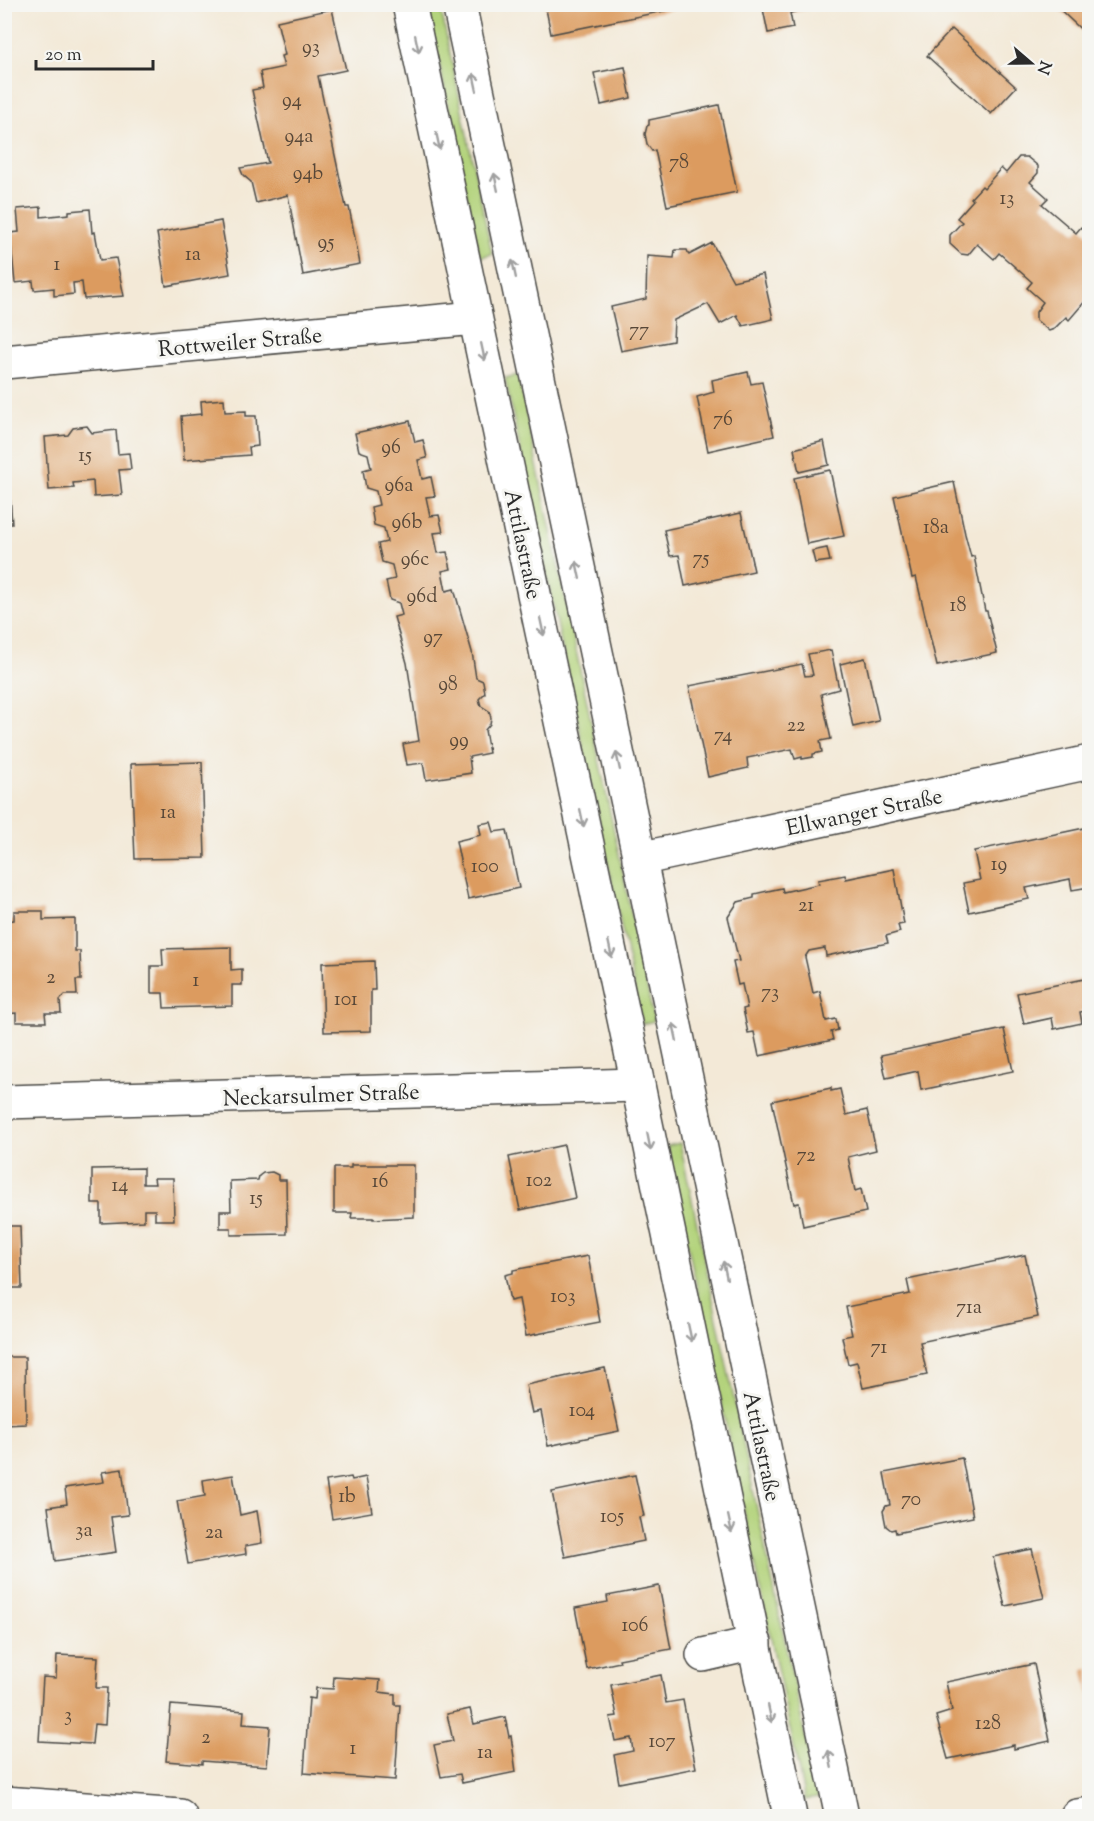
<svg xmlns="http://www.w3.org/2000/svg" width="1094" height="1821" viewBox="0 0 1094 1821" font-family="'Sorts Mill Goudy',serif">
  <rect width="100%" height="100%" fill="#f6f6f2"/>
  <filter id="ink" filterUnits="userSpaceOnUse"><feTurbulence type="fractalNoise" baseFrequency=".0167" numOctaves="2"/><feDisplacementMap in="SourceGraphic" scale="12" xChannelSelector="R" yChannelSelector="G"/><feConvolveMatrix kernelMatrix="1 2 1 2 8 2 1 2 1" color-interpolation-filters="sRGB"/></filter>
  <filter id="wash" filterUnits="userSpaceOnUse"><feTurbulence type="fractalNoise" baseFrequency=".008" numOctaves="4" result="noise"/><feDisplacementMap in="SourceGraphic" scale="24" xChannelSelector="R" yChannelSelector="G"/><feGaussianBlur stdDeviation="1.35" result="paint"/><feColorMatrix in="noise" values="0 0 0 0 0 0 0 0 0 0 0 0 0 0 0 0 0 1.4 0 .05"/><feComposite in="paint" operator="in"/></filter>
  <g filter="url(#wash)">
    <rect width="100%" height="100%" fill="#f3e9d7"/>
    <g fill="#b3d37b" stroke="#6f7f53" stroke-width="1.5">
      <polygon points="427,5 440,5 492,254 480,257"/>
      <polygon points="518,375 654,1021 642,1024 505,378"/>
      <polygon points="680,1143 818,1798 805,1800 667,1146"/>
    </g>
    <g id="blocks">
      <g fill="#dc9b5e">
        <polygon points="545,4 689,4 689,6 551,34"/>
        <polygon points="762,4 826,4 827,5 790,13 793,28 768,33"/>
        <polygon points="1054,4 1089,4 1089,37"/>
        <polygon points="332,9 346,70 318,76 346,207 349,207 360,264 303,275 288,195 256,203 251,182 243,175 240,168 268,163 252,90 263,88 260,72 284,67 281,56 285,55 277,21"/>
        <polygon points="952,29 1016,87 991,114 927,56"/>
        <polygon points="625,67 631,98 601,105 594,73"/>
        <polygon points="719,105 737,192 667,206 655,150 652,151 647,144 645,134 647,126 649,125 649,120"/>
        <polygon points="1019,157 1027,157 1038,166 1038,173 1030,182 1048,198 1042,204 1076,233 1081,227 1089,235 1089,301 1087,299 1069,320 1066,317 1054,329 1049,331 1036,320 1036,312 1043,302 1027,288 1032,282 999,253 994,259 977,244 968,255 961,254 950,244 950,235 962,222 957,218 973,200 971,198 982,186 984,188 1001,168 1006,173"/>
        <polygon points="41,207 41,217 69,214 69,211 90,209 92,233 95,232 100,260 116,258 124,296 84,299 82,282 73,283 74,294 54,296 54,288 34,290 33,281 15,283 10,233 19,232 17,209"/>
        <polygon points="221,221 230,274 166,286 157,233"/>
        <polygon points="712,243 733,281 763,274 773,319 743,326 737,315 720,324 708,304 674,320 673,341 621,351 611,307 646,299 647,256 674,258 675,250 687,250 689,255"/>
        <polygon points="748,372 751,384 762,382 774,436 708,451 697,397 714,392 712,380"/>
        <polygon points="224,399 225,412 246,411 246,416 256,416 258,446 249,447 250,455 184,460 181,416 202,414 201,401"/>
        <polygon points="410,421 415,442 423,440 427,458 418,460 422,479 431,477 435,496 426,497 430,516 439,515 443,532 434,533 438,553 447,552 451,569 442,571 446,591 454,589 472,652 476,678 483,681 485,693 479,699 481,706 489,711 491,718 490,724 485,730 489,753 469,757 471,773 426,780 423,763 407,765 403,744 419,741 407,663 394,617 402,615 399,603 390,600 386,581 395,579 392,565 382,562 378,544 387,542 384,528 374,525 371,507 379,505 376,491 366,488 363,470 371,468 368,454 359,451 355,433"/>
        <polygon points="87,426 92,433 116,430 118,454 129,453 131,469 119,470 122,495 94,497 93,481 73,483 74,488 49,490 45,437 68,435 73,428"/>
        <polygon points="4,438 6,438 12,524 4,524"/>
        <polygon points="824,441 829,465 799,472 794,449"/>
        <polygon points="830,470 844,536 807,544 794,478"/>
        <polygon points="954,482 965,534 971,557 974,556 985,611 987,611 997,653 937,666 916,577 912,578 894,496"/>
        <polygon points="741,513 754,571 685,586 679,555 670,556 664,530"/>
        <polygon points="827,548 830,561 815,563 812,551"/>
        <polygon points="831,650 839,689 821,694 831,739 820,741 822,752 813,754 813,757 802,759 802,757 795,759 792,749 747,758 748,768 708,777 689,686 802,664 805,676 813,675 808,654"/>
        <polygon points="865,658 879,721 853,727 840,664"/>
        <polygon points="202,762 205,858 135,859 131,764"/>
        <polygon points="491,822 494,832 507,830 519,888 468,899 456,841 481,835 479,824"/>
        <polygon points="1089,827 1089,887 1072,890 1070,879 1026,888 1029,899 969,912 963,883 980,880 974,851"/>
        <polygon points="894,869 904,924 898,925 900,932 886,936 888,943 826,956 825,948 809,951 805,957 813,993 820,991 826,1021 836,1019 838,1030 831,1032 833,1040 759,1056 754,1032 748,1033 743,1009 747,1008 742,984 738,985 733,962 739,961 728,917 738,902 754,898 754,894 782,888 783,892 819,884 818,880 845,875 846,879"/>
        <polygon points="14,911 43,911 43,920 75,919 75,951 80,951 81,980 76,980 77,995 65,995 60,1000 61,1013 45,1013 46,1022 16,1022 16,1013 4,1014 4,921 14,920"/>
        <polygon points="231,947 231,970 242,969 242,985 232,985 232,1006 164,1008 163,993 151,993 151,966 163,966 162,949"/>
        <polygon points="374,961 375,990 371,990 371,1031 324,1032 322,963"/>
        <polygon points="1089,978 1089,1010 1080,1012 1082,1023 1054,1029 1052,1018 1024,1024 1017,993"/>
        <polygon points="1004,1029 1013,1071 921,1090 918,1071 886,1078 881,1055"/>
        <polygon points="831,1088 831,1091 840,1089 846,1115 867,1110 876,1150 848,1157 855,1191 861,1189 866,1212 803,1226 799,1203 794,1204 772,1101"/>
        <polygon points="564,1145 575,1198 520,1210 509,1157"/>
        <polygon points="351,1165 414,1165 414,1217 373,1219 373,1218 351,1218 352,1213 334,1213 334,1168 351,1168"/>
        <polygon points="143,1168 143,1184 155,1184 154,1178 173,1178 174,1220 155,1220 155,1210 144,1210 144,1221 101,1223 101,1204 92,1204 92,1169"/>
        <polygon points="272,1172 278,1175 278,1180 286,1180 287,1234 231,1235 231,1228 220,1228 220,1211 231,1211 230,1181 258,1180 259,1176 263,1173"/>
        <polygon points="4,1226 20,1226 22,1288 4,1288"/>
        <polygon points="1025,1255 1038,1317 920,1342 927,1375 863,1388 857,1362 848,1364 842,1337 852,1335 846,1307 910,1294 907,1280"/>
        <polygon points="588,1256 600,1322 526,1336 519,1299 510,1301 505,1275 513,1273 513,1270"/>
        <polygon points="4,1357 25,1357 26,1424 4,1425"/>
        <polygon points="605,1368 619,1431 548,1446 541,1411 532,1413 526,1385"/>
        <polygon points="962,1458 973,1517 896,1533 895,1529 891,1530 886,1526 883,1511 886,1506 890,1505 884,1473"/>
        <polygon points="122,1469 128,1515 111,1517 116,1552 55,1561 48,1507 67,1504 65,1488 104,1482 102,1472"/>
        <polygon points="233,1475 240,1515 257,1511 262,1543 245,1546 246,1554 188,1564 177,1501 205,1496 203,1480"/>
        <polygon points="635,1475 644,1516 639,1517 644,1541 565,1557 552,1492"/>
        <polygon points="351,1477 352,1480 366,1477 372,1512 332,1519 326,1481"/>
        <polygon points="1032,1549 1044,1598 1005,1606 993,1557"/>
        <polygon points="659,1586 671,1649 619,1659 620,1662 587,1669 575,1608 608,1602 607,1596"/>
        <polygon points="57,1655 98,1657 96,1688 107,1688 105,1725 94,1724 92,1744 39,1741 43,1677 56,1678"/>
        <polygon points="1034,1664 1050,1741 1014,1749 1014,1745 948,1759 936,1716 952,1711 946,1682"/>
        <polygon points="1089,1668 1089,1695 1083,1669"/>
        <polygon points="661,1675 666,1703 683,1700 696,1768 619,1783 614,1755 633,1751 631,1738 615,1741 610,1717 617,1716 611,1685"/>
        <polygon points="334,1677 380,1680 379,1692 395,1694 395,1705 400,1705 395,1780 304,1773 309,1698 315,1699 316,1688 333,1689"/>
        <polygon points="171,1705 244,1711 243,1724 270,1726 267,1766 202,1761 202,1764 166,1761"/>
        <polygon points="470,1709 474,1724 505,1717 509,1737 511,1736 516,1772 462,1783 460,1774 441,1777 434,1745 453,1741 447,1714"/>
      </g>
    </g>
  </g>
  <g filter="url(#ink)">
    <use href="#blocks" fill-opacity="0" stroke="#494845" stroke-width="1.5"/>
    <g fill="none" stroke-linecap="round" stroke-linejoin="round">
      <defs>
        <g id="minor">
          <polyline points="4,362 475,318"/>
          <polyline points="639,859 1090,762"/>
          <polyline points="4,1102 638,1085"/>
          <polyline points="703,1655 755,1643"/>
          <polyline points="4,1803 180,1816"/>
        </g>
        <g id="major">
          <polyline points="409,4 629,1042 790,1816"/>
          <polyline points="459,4 842,1816"/>
          <polyline points="1077,1816 1090,1814"/>
        </g>
      </defs>
      <use href="#minor" stroke="#494845" stroke-width="36"/>
      <use href="#major" stroke="#494845" stroke-width="36"/>
      <use href="#minor" stroke="#fff" stroke-width="33"/>
      <use href="#major" stroke="#fff" stroke-width="33"/>
    </g>
    <defs><path id="oneway-shaft" d="M-6 0H5M1.5-3L5.5 0L1.5 3" fill="none" stroke-width="1.6" stroke-linecap="round" stroke-linejoin="round" transform="scale(1.5)"/></defs>
    <g stroke="#a0a0a0">
      <use href="#oneway-shaft" transform="translate(417 44) rotate(78)"/>
      <use href="#oneway-shaft" transform="translate(475 82) rotate(-102)"/>
      <use href="#oneway-shaft" transform="translate(438 141) rotate(78)"/>
      <use href="#oneway-shaft" transform="translate(496 182) rotate(-102)"/>
      <use href="#oneway-shaft" transform="translate(514 269) rotate(-102)"/>
      <use href="#oneway-shaft" transform="translate(483 352) rotate(78)"/>
      <use href="#oneway-shaft" transform="translate(578 570) rotate(-102)"/>
      <use href="#oneway-shaft" transform="translate(542 627) rotate(78)"/>
      <use href="#oneway-shaft" transform="translate(618 761) rotate(-102)"/>
      <use href="#oneway-shaft" transform="translate(582 818) rotate(78)"/>
      <use href="#oneway-shaft" transform="translate(610 949) rotate(78)"/>
      <use href="#oneway-shaft" transform="translate(675 1032) rotate(-102)"/>
      <use href="#oneway-shaft" transform="translate(649 1142) rotate(79)"/>
      <use href="#oneway-shaft" transform="translate(725 1270) rotate(-102)"/>
      <use href="#oneway-shaft" transform="translate(690 1333) rotate(78)"/>
      <use href="#oneway-shaft" transform="translate(730 1524) rotate(78)"/>
      <use href="#oneway-shaft" transform="translate(770 1714) rotate(78)"/>
      <use href="#oneway-shaft" transform="translate(830 1759) rotate(-101)"/>
    </g>
  </g>
  <g text-anchor="middle" stroke-width="6" stroke-linejoin="round" paint-order="stroke">
    <g font-size="20" fill="#574738">
      <text x="311" y="53">93</text>
      <text x="292" y="106">94</text>
      <text x="299" y="142">94a</text>
      <text x="679" y="168">78</text>
      <text x="308" y="179">94b</text>
      <text x="1007" y="204">13</text>
      <text x="326" y="248">95</text>
      <text x="193" y="260">1a</text>
      <text x="57" y="270">1</text>
      <text x="639" y="336">77</text>
      <text x="723" y="425">76</text>
      <text x="391" y="453">96</text>
      <text x="85" y="461">15</text>
      <text x="399" y="491">96a</text>
      <text x="407" y="528">96b</text>
      <text x="936" y="533">18a</text>
      <text x="701" y="564">75</text>
      <text x="415" y="565">96c</text>
      <text x="422" y="602">96d</text>
      <text x="958" y="611">18</text>
      <text x="433" y="643">97</text>
      <text x="448" y="690">98</text>
      <text x="796" y="731">22</text>
      <text x="723" y="741">74</text>
      <text x="459" y="746">99</text>
      <text x="168" y="818">1a</text>
      <text x="999" y="870">19</text>
      <text x="485" y="872">100</text>
      <text x="806" y="911">21</text>
      <text x="51" y="983">2</text>
      <text x="196" y="986">1</text>
      <text x="770" y="998">73</text>
      <text x="346" y="1005">101</text>
      <text x="806" y="1161">72</text>
      <text x="539" y="1186">102</text>
      <text x="380" y="1187">16</text>
      <text x="120" y="1191">14</text>
      <text x="256" y="1204">15</text>
      <text x="563" y="1302">103</text>
      <text x="969" y="1313">71a</text>
      <text x="879" y="1353">71</text>
      <text x="582" y="1416">104</text>
      <text x="347" y="1502">1b</text>
      <text x="911" y="1505">70</text>
      <text x="612" y="1522">105</text>
      <text x="84" y="1536">3a</text>
      <text x="214" y="1538">2a</text>
      <text x="635" y="1631">106</text>
      <text x="68" y="1721">3</text>
      <text x="988" y="1729">128</text>
      <text x="206" y="1743">2</text>
      <text x="662" y="1747">107</text>
      <text x="353" y="1754">1</text>
      <text x="485" y="1758">1a</text>
    </g>
    <g font-size="22" fill="#2b2b2b" stroke="#f6f6f2">
      <text transform="translate(240 341) rotate(-5)" y="8">Rottweiler Straße</text>
      <text transform="translate(524 544) rotate(78)" y="8">Attilastraße</text>
      <text transform="translate(864 811) rotate(-12)" y="8">Ellwanger Straße</text>
      <text transform="translate(321 1094) rotate(-2)" y="8">Neckarsulmer Straße</text>
      <text transform="translate(763 1446) rotate(78)" y="8">Attilastraße</text>
    </g>
  </g>
  <rect width="1094" height="1821" fill="none" stroke="#f6f6f2" stroke-width="24"/>
  <g transform="translate(1031 63) rotate(110)" stroke="#f6f6f2" stroke-width="4.5" paint-order="stroke">
  <path d="M0-4.5L10 22L0 15L-10 22Z" fill="#2b2b2b"/>
  <text y="-9" font-size="16" font-weight="bold" text-anchor="middle" fill="#2b2b2b">N</text>
  </g>
  <path d="M36 60v9h117v-9" fill="none" stroke="#2b2b2b" stroke-width="3"/>
  <text x="45" y="60" font-size="18" fill="#2b2b2b" stroke="#f6f6f2" stroke-width="4.5" paint-order="stroke">20 m</text>
</svg>
